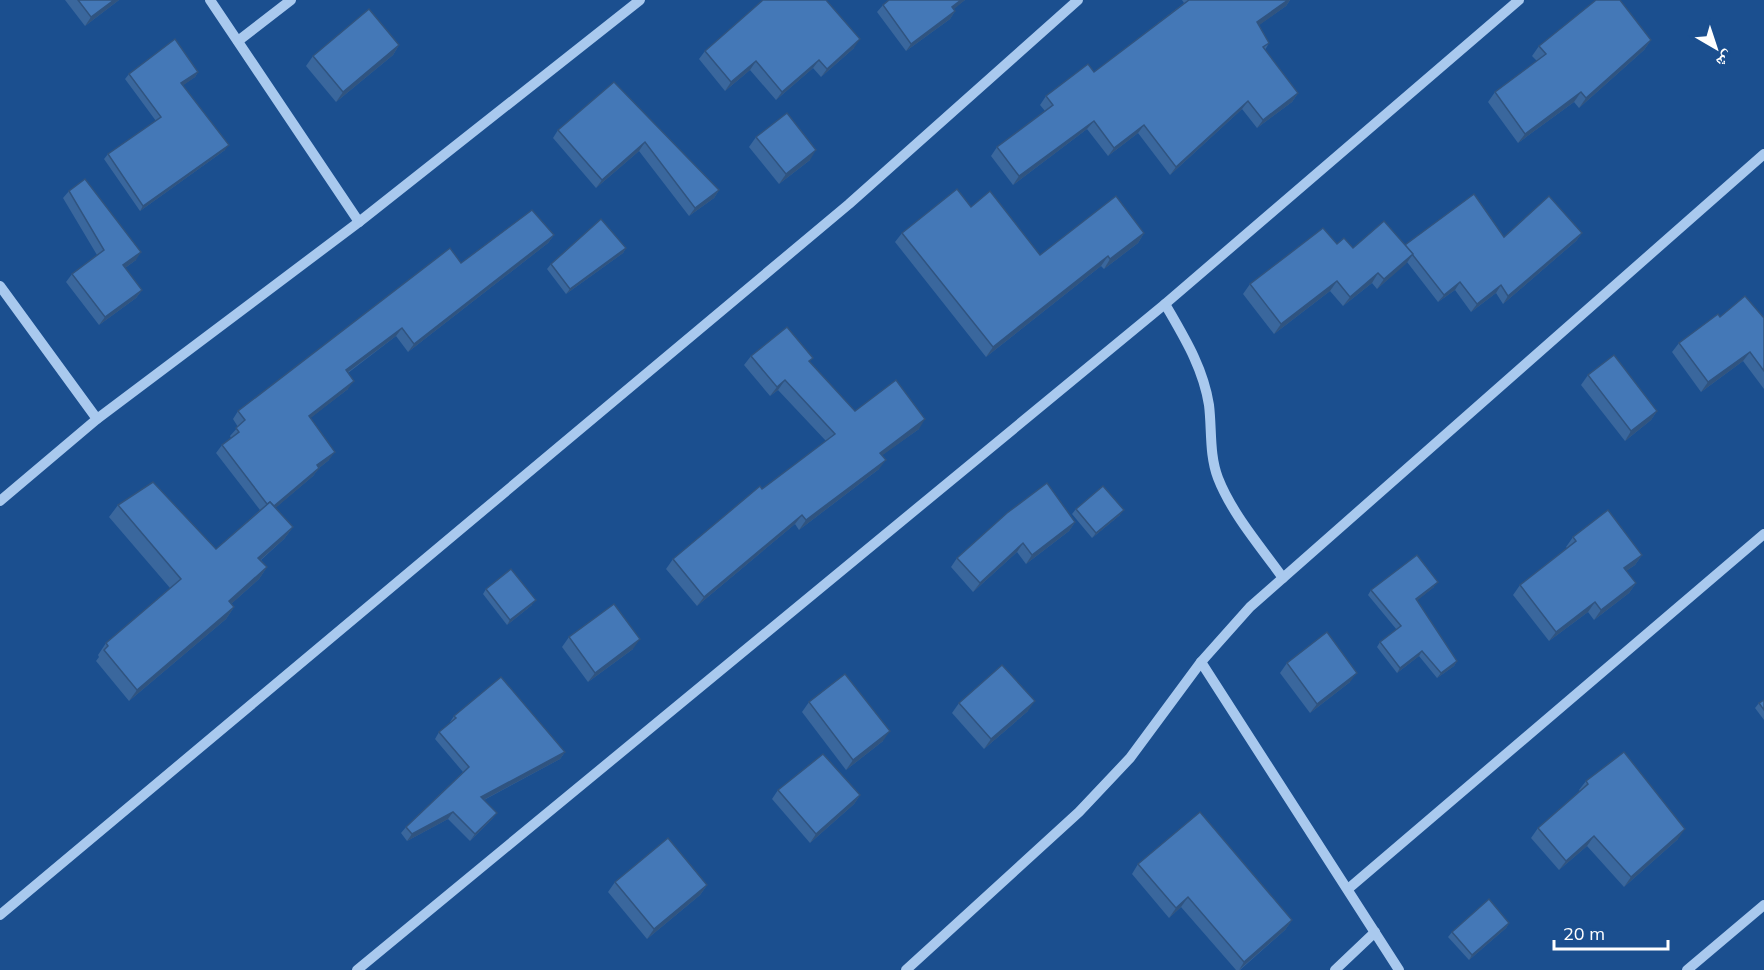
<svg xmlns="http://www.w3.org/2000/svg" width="1764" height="970" viewBox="0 0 1764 970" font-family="Mulish,'Noto Naskh Arabic',sans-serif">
  <rect width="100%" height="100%" fill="#1b4f8f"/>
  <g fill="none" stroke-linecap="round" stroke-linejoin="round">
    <g stroke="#a9c9ee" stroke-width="10">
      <polyline points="210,0 359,222"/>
      <polyline points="238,41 291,0"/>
      <polyline points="0,286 97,419"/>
      <path d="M1165,304c19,33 38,63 44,101 3,24 0,49 9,73 14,36 43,69 65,100"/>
      <polyline points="0,501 97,419 359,222 640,0"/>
      <polyline points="1201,662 1399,970"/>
      <polyline points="1348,889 1764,534"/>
      <polyline points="0,915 849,204 1078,0"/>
      <polyline points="357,970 1165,304 1519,0"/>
      <polyline points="906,970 1079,812 1130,758 1201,662 1250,607 1764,154"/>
      <polyline points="1335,970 1375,932"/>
      <polyline points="1687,970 1764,905"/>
    </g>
  </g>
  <g fill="#3a679d">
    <polygon points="65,0 119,0 85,26"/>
    <polygon points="889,0 965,0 953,9 955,11 950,19 906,51 877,12 883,5"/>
    <polygon points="1182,0 1290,0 1286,6 1259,25 1269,43 1265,50 1298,93 1292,102 1257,128 1242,109 1170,175 1138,133 1108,156 1087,129 1013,185 991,156 997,147 1045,111 1040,105 1046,96 1094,72 1184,3"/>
    <polygon points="1651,40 1644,50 1579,108 1574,102 1518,143 1488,102 1495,92 1537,61 1532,56 1539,46"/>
    <polygon points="399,45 393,55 336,102 306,66 313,56"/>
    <polygon points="854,48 821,77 813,68 776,100 750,70 725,91 699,59 705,51"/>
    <polygon points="198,72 195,77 183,85 225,150 140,211 104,159 108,154 156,121 125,79 129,74"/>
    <polygon points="614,82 719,190 714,198 689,216 639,151 596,188 553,138 558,130"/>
    <polygon points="756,137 810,160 779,184 749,147"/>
    <polygon points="69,191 136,260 125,268 142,290 136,298 99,325 66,282 72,274 97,255 63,198"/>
    <polygon points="902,233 1040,255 1144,233 1138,243 1104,269 1101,266 986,357 895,242"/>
    <polygon points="1582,233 1576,241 1503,304 1496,293 1471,312 1455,290 1438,302 1407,262 1377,289 1372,283 1343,306 1330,291 1274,334 1243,294 1250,284 1337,244 1353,248 1504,237"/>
    <polygon points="554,235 548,243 408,352 396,336 348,373 348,389 310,418 329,460 319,468 313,476 275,508 293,527 284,539 261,560 267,567 259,579 231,604 234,607 226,619 129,701 96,661 99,657 98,655 106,643 170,588 109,517 118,505 216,549 260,510 216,453 222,445 231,438 230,436 238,427 233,419 238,411 461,263"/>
    <polygon points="626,248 623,253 566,294 547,269 551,264"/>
    <polygon points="1720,317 1764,318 1764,389 1743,361 1701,392 1672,352 1679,343"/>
    <polygon points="751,356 810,362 855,411 919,429 882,455 879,469 799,530 795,524 697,606 666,569 673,559 762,489 826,441 778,390 770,396 744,365"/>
    <polygon points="1588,375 1657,411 1651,420 1625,441 1581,385"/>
    <polygon points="1076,509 1120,515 1092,538 1072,514"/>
    <polygon points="1075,522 1069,531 1026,564 1017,552 973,592 951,567 957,558"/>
    <polygon points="1573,537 1642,555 1635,565 1626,571 1636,583 1629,593 1594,620 1588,612 1549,641 1513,595 1520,585 1567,548 1566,547"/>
    <polygon points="1434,587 1417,600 1457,661 1454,666 1437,678 1419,656 1397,673 1377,647 1380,642 1397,630 1368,595 1371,590"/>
    <polygon points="486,589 532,605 507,625 483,594"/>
    <polygon points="569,637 633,649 588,682 562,647"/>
    <polygon points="1287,663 1350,682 1310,713 1280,673"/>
    <polygon points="1764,700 1764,720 1755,708 1759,703"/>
    <polygon points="809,702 883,741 846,770 802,712"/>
    <polygon points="959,703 1028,711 984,749 952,713"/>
    <polygon points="454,716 565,752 560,759 484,800 497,813 492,819 470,841 448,819 407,841 401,833 406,827 463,772 435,739 439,732 450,723 450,722"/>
    <polygon points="1586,781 1678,839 1624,887 1587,846 1559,870 1531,838 1538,828 1580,792 1579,790"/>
    <polygon points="778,790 860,795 854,804 810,843 772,799"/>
    <polygon points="1138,864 1292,920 1285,930 1240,970 1236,970 1181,907 1169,918 1132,874"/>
    <polygon points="615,882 707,885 700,895 647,939 608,892"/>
    <polygon points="1509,923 1506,928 1469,960 1448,937 1452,932"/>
  </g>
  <g fill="#305480">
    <polygon points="114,0 119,0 85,26 91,17"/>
    <polygon points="961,0 965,0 947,15 952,7"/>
    <polygon points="1288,0 1290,0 1286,6 1251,31 1257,22"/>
    <polygon points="955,11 950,19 906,51 911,44"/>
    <polygon points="860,39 854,48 821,77 827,69"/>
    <polygon points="1651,40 1644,50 1579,108 1586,98"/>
    <polygon points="399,45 393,55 336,102 343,92"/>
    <polygon points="819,60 813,68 776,100 782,92"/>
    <polygon points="756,61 750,70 725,91 731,82"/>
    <polygon points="198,72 195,77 178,89 181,83"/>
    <polygon points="1581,92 1574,102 1518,143 1525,134"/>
    <polygon points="1298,93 1292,102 1257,128 1263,120"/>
    <polygon points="1248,101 1242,109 1170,175 1176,167"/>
    <polygon points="1094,121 1087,129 1013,185 1019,176"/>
    <polygon points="1144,125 1138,133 1108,156 1114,148"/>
    <polygon points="645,142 639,151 596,188 602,180"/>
    <polygon points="229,145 225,150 140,211 143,206"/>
    <polygon points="816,150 810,160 779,184 786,174"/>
    <polygon points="719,190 714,198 689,216 695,208"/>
    <polygon points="1144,233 1138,243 1104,269 1110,259"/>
    <polygon points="1582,233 1576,241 1503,304 1508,296"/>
    <polygon points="554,235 548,243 408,352 414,344"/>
    <polygon points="626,248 623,253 566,294 570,289"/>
    <polygon points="141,252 136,260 118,273 123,265"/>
    <polygon points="1413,254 1406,264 1377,289 1384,279"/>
    <polygon points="1108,256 1101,266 986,357 993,347"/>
    <polygon points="1378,273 1372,283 1343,306 1350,297"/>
    <polygon points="1337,281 1330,291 1274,334 1281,324"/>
    <polygon points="1460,282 1455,290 1438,302 1444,295"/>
    <polygon points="1501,285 1496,293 1471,312 1477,304"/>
    <polygon points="142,290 136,298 99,325 105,317"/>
    <polygon points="402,328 396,336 340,378 346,370"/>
    <polygon points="1750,352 1743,361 1701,392 1708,382"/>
    <polygon points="785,380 778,390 770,396 777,387"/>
    <polygon points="354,381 348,389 303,424 309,416"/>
    <polygon points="1657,411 1651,420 1625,441 1631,431"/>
    <polygon points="925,419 919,429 873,462 880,453"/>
    <polygon points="335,452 329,460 319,468 313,476 265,517 271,508 317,465"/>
    <polygon points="886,460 879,469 799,530 806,520"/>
    <polygon points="1124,510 1120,515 1092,538 1096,533"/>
    <polygon points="802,515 795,524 697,606 704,597"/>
    <polygon points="1075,522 1069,531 1026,564 1032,555"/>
    <polygon points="293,527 284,539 250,569 258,558"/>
    <polygon points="1023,543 1017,552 973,592 980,583"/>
    <polygon points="1642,555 1635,565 1617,577 1624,568"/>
    <polygon points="267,567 259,579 221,613 229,601"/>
    <polygon points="1438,582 1434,587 1413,604 1416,599"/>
    <polygon points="1636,583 1629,593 1594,620 1601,610"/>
    <polygon points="536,600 532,605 507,625 510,620"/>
    <polygon points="1595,602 1588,612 1549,641 1556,632"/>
    <polygon points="234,607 226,619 129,701 137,690"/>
    <polygon points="640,639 633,649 588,682 595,673"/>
    <polygon points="1422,651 1419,656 1397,673 1400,668"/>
    <polygon points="1457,661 1454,666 1437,678 1441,673"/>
    <polygon points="1357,673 1350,682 1310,713 1317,704"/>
    <polygon points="1035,701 1028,711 984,749 991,739"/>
    <polygon points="890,731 883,741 846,770 853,760"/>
    <polygon points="565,752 560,759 476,804 481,797"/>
    <polygon points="860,795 854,804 810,843 816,834"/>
    <polygon points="453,812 448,819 407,841 412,834"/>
    <polygon points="497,813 492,819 470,841 475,834"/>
    <polygon points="1685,829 1678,839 1624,887 1631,877"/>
    <polygon points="1594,836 1587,846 1559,870 1566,861"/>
    <polygon points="707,885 700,895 647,939 654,929"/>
    <polygon points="1188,897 1181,907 1169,918 1176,908"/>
    <polygon points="1292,920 1285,930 1239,970 1244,962"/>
    <polygon points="1509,923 1506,928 1469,960 1472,955"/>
  </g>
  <g fill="#4478b7" stroke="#305480" stroke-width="1.5">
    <polygon points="78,0 114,0 91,17"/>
    <polygon points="763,0 826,0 860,39 827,69 819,60 782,92 756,61 731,82 705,51"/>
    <polygon points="889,0 961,0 952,7 955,11 911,44 883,5"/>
    <polygon points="1189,0 1288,0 1257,22 1269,43 1263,47 1298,93 1263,120 1248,101 1176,167 1144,125 1114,148 1094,121 1019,176 997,147 1053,105 1046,96 1088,64 1094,72"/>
    <polygon points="1596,0 1620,0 1651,40 1586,98 1581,92 1525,134 1495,92 1546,54 1539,46"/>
    <polygon points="369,9 399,45 343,92 313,56"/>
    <polygon points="175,39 198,72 181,83 229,145 143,206 108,154 161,117 129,74"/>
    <polygon points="614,82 719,190 695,208 645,142 602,180 558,130"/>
    <polygon points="787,113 816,150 786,174 756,137"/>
    <polygon points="85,179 141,252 123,265 142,290 105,317 72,274 104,250 69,191"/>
    <polygon points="957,189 971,207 990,191 1040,255 1116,196 1144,233 1110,259 1108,256 993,347 902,233"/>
    <polygon points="1474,194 1504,237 1549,196 1582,233 1508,296 1501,285 1477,304 1460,282 1444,295 1405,245"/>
    <polygon points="532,210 554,235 414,344 402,328 346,370 354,381 309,416 335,452 317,465 319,468 274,506 270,502 267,504 222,445 239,432 236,428 245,420 238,411 450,248 461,263"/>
    <polygon points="601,219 626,248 570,289 551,264"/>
    <polygon points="1384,221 1413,254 1384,279 1378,273 1350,297 1337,281 1281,324 1250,284 1323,228 1337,244 1344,238 1353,248"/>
    <polygon points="1745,296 1764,318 1764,371 1750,352 1708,382 1679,343 1718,314 1720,317"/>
    <polygon points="787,327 813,358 809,361 855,411 896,380 925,419 880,453 886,460 806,520 802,515 704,597 673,559 760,486 762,489 835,434 785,380 777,387 751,356"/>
    <polygon points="1614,355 1657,411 1631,431 1588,375"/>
    <polygon points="153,482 216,549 270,502 293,527 258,558 267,567 229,601 234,607 137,690 104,650 108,646 106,643 181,579 118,505"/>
    <polygon points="1047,483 1075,522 1032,555 1023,543 980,583 957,558 1007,513"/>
    <polygon points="1103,486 1124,510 1096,533 1076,509"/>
    <polygon points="1608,510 1642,555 1624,568 1636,583 1601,610 1595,602 1556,632 1520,585 1576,541 1573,537"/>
    <polygon points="1417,555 1438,582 1416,599 1457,661 1441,673 1422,651 1400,668 1380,642 1401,626 1371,590"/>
    <polygon points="511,569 536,600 510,620 486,589"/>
    <polygon points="614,604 640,639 595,673 569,637"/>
    <polygon points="1327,632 1357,673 1317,704 1287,663"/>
    <polygon points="1002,665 1035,701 991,739 959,703"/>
    <polygon points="845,674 890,731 853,760 809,702"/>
    <polygon points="501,677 565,752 481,797 497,813 475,834 453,812 412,834 406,827 469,767 439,732 456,718 454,716"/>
    <polygon points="1764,700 1764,710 1759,703"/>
    <polygon points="1624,752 1685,829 1631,877 1594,836 1566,861 1538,828 1588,784 1586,781"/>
    <polygon points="823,754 860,795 816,834 778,790"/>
    <polygon points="1200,812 1292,920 1244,962 1188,897 1176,908 1138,864"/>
    <polygon points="668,838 707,885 654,929 615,882"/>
    <polygon points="1489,899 1509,923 1472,955 1452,932"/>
  </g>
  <g transform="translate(1716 48) rotate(141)" stroke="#1b4f8f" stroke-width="4.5" paint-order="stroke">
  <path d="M0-4.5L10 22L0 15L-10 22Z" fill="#ffffff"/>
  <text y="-9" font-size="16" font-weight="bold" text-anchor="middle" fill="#ffffff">ش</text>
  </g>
  <path d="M1554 940v9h114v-9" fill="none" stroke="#ffffff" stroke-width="3"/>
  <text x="1563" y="940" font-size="18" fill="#ffffff" stroke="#1b4f8f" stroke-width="4.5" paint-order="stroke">20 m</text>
</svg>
